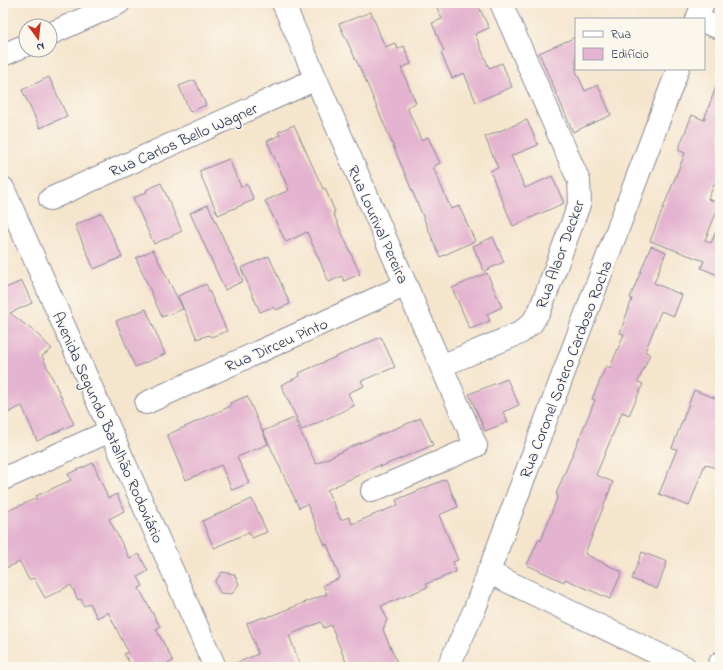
<svg xmlns="http://www.w3.org/2000/svg" width="723" height="670" viewBox="0 0 723 670" font-family="'Indie Flower',sans-serif">
  <rect width="100%" height="100%" fill="#fbf7ec"/>
  <filter id="ink" filterUnits="userSpaceOnUse"><feTurbulence type="fractalNoise" baseFrequency=".025" numOctaves="2"/><feDisplacementMap in="SourceGraphic" scale="8" xChannelSelector="R" yChannelSelector="G"/><feConvolveMatrix kernelMatrix="1 2 1 2 8 2 1 2 1" color-interpolation-filters="sRGB"/></filter>
  <filter id="wash" filterUnits="userSpaceOnUse"><feTurbulence type="fractalNoise" baseFrequency=".012" numOctaves="4" result="noise"/><feDisplacementMap in="SourceGraphic" scale="16" xChannelSelector="R" yChannelSelector="G"/><feGaussianBlur stdDeviation="0.9" result="paint"/><feColorMatrix in="noise" values="0 0 0 0 0 0 0 0 0 0 0 0 0 0 0 0 0 1.4 0 .05"/><feComposite in="paint" operator="in"/></filter>
  <g filter="url(#wash)">
    <rect width="100%" height="100%" fill="#f5e5cd"/>
    <g id="blocks">
      <g fill="#e4b3cf">
        <polygon points="435,3 477,3 489,28 475,34 489,68 502,63 512,87 476,102 464,73 452,78 441,53 444,51 432,23 442,19"/>
        <polygon points="371,12 385,47 395,43 398,49 404,46 411,64 401,68 416,103 407,107 421,140 428,137 440,163 433,167 451,209 459,206 475,241 440,257 365,79 339,24"/>
        <polygon points="576,37 576,71 585,91 598,85 611,115 573,132 539,53"/>
        <polygon points="49,77 67,116 40,128 22,90"/>
        <polygon points="195,80 206,105 190,112 179,86"/>
        <polygon points="718,81 720,81 720,171 708,199 720,204 705,240 711,243 720,223 720,276 701,268 704,261 650,241 685,153 678,150 692,115 704,120"/>
        <polygon points="527,120 538,145 511,156 525,188 552,176 564,203 513,226 490,171 498,168 485,137"/>
        <polygon points="294,125 323,189 325,188 335,212 333,213 360,274 344,281 342,276 329,282 307,232 286,242 265,201 289,190 267,141 280,135 278,132"/>
        <polygon points="229,159 241,187 247,184 254,200 218,215 199,171"/>
        <polygon points="161,183 182,231 154,244 133,198 147,192 146,190"/>
        <polygon points="208,205 243,281 225,290 190,213"/>
        <polygon points="102,213 122,257 94,269 75,225"/>
        <polygon points="493,237 504,262 484,271 473,246"/>
        <polygon points="651,246 666,252 654,283 682,295 674,316 661,311 645,352 650,354 638,382 643,384 629,415 622,412 596,475 613,482 585,554 622,572 610,599 565,579 564,582 527,565 539,539 541,541 558,495 556,494 595,400 592,399 606,366 610,368 624,334 620,333 632,299 630,298"/>
        <polygon points="153,250 183,309 162,317 136,258"/>
        <polygon points="269,256 290,304 275,310 273,307 260,312 241,268"/>
        <polygon points="487,273 502,307 487,314 490,321 470,329 452,288"/>
        <polygon points="22,281 32,303 10,313 36,333 52,349 42,356 74,424 37,441 22,406 3,415 3,289"/>
        <polygon points="206,284 227,331 211,337 209,335 197,339 178,296"/>
        <polygon points="146,309 165,354 135,367 116,321"/>
        <polygon points="381,337 395,367 361,381 364,386 348,393 354,406 302,430 281,385 300,376 299,373"/>
        <polygon points="507,379 519,405 503,412 508,422 485,431 469,394"/>
        <polygon points="694,390 720,400 720,470 705,464 689,506 659,494 677,449 672,448"/>
        <polygon points="247,396 268,444 237,457 249,483 232,490 221,465 186,480 167,435 231,406 230,403"/>
        <polygon points="294,418 316,464 355,445 421,418 433,445 380,467 380,465 327,490 341,520 349,517 352,524 398,505 396,500 446,479 458,507 439,515 458,560 453,562 456,572 426,584 428,587 381,606 387,619 383,630 399,667 348,667 331,625 324,628 321,622 289,635 301,667 227,667 258,654 247,623 264,617 265,618 327,594 323,585 340,578 327,544 325,545 307,504 299,508 263,431"/>
        <polygon points="93,463 108,498 117,494 124,511 109,519 130,559 139,554 148,571 138,577 143,586 139,588 160,627 156,629 173,661 162,667 132,667 124,654 128,652 108,612 97,618 90,603 84,606 81,599 78,600 71,585 45,598 34,578 29,580 20,562 3,569 3,513 37,498 36,496 71,480 68,474"/>
        <polygon points="252,499 267,532 252,538 249,532 214,548 202,521"/>
        <polygon points="642,552 667,562 657,589 632,579"/>
        <polygon points="222,572 234,574 239,584 232,594 220,593 215,582"/>
      </g>
    </g>
  </g>
  <g filter="url(#ink)">
    <use href="#blocks" fill-opacity="0" stroke="#888a96" stroke-width="1"/>
    <g fill="none" stroke-linecap="round" stroke-linejoin="round">
      <defs>
        <g id="minor">
          <polyline points="283,3 476,446 372,491"/>
          <polyline points="697,19 703,3"/>
          <polyline points="704,22 720,28"/>
          <polyline points="50,34 119,3"/>
          <polyline points="3,55 26,45"/>
          <polyline points="3,188 215,667"/>
          <polyline points="50,199 316,79"/>
          <polyline points="441,366 520,333 532,323 540,310 580,202 579,181 501,3"/>
          <polyline points="146,403 406,285"/>
          <polyline points="3,479 110,431"/>
          <polyline points="488,572 685,667"/>
          <polyline points="448,667 474,611 678,69"/>
          <polyline points="718,667 720,663"/>
        </g>
      </defs>
      <use href="#minor" stroke="#888a96" stroke-width="24"/>
      <use href="#minor" stroke="#fff" stroke-width="22"/>
    </g>
  </g>
  <g text-anchor="middle" stroke-width="3" stroke-linejoin="round" paint-order="stroke">
    <g font-size="16" fill="#1b2f5e" stroke="#fbf7ec">
      <text transform="translate(183 139) rotate(-24)" y="6">Rua Carlos Bello Wagner</text>
      <text transform="translate(379 224) rotate(66)" y="6">Rua Lourival Pereira</text>
      <text transform="translate(559 254) rotate(-70)" y="6">Rua Alaor Decker</text>
      <text transform="translate(276 344) rotate(-24)" y="6">Rua Dirceu Pinto</text>
      <text transform="translate(565 369) rotate(-69)" y="6">Rua Coronel Sotero Cardoso Rocha</text>
      <text transform="translate(109 427) rotate(66)" y="6">Avenida Segundo Batalhão Rodoviário</text>
    </g>
  </g>
  <rect width="723" height="670" fill="none" stroke="#fbf7ec" stroke-width="16"/>
  <rect x="575" y="18" width="130" height="52" fill="#fbf7ec" stroke="#a1a7b3"/>
  <rect x="583" y="31" width="20" height="6" fill="#ffffff" stroke="#a1a7b3"/>
  <text x="611" y="38" font-size="12" fill="#1b2f5e">Rua</text>
  <rect x="583" y="48" width="20" height="12" fill="#e4b3cf" stroke="#a1a7b3"/>
  <text x="611" y="58" font-size="12" fill="#1b2f5e">Edifício</text>
  <g transform="translate(38 38) rotate(165)"><circle r="19" fill="#fbf7ec" stroke="#a1a7b3"/>
  <path d="M0-3L7 15L0 10L-7 15Z" fill="#c8321e"/>
  <text y="-6" font-size="11" font-weight="bold" text-anchor="middle" fill="#1b2f5e">N</text>
  </g>
</svg>
